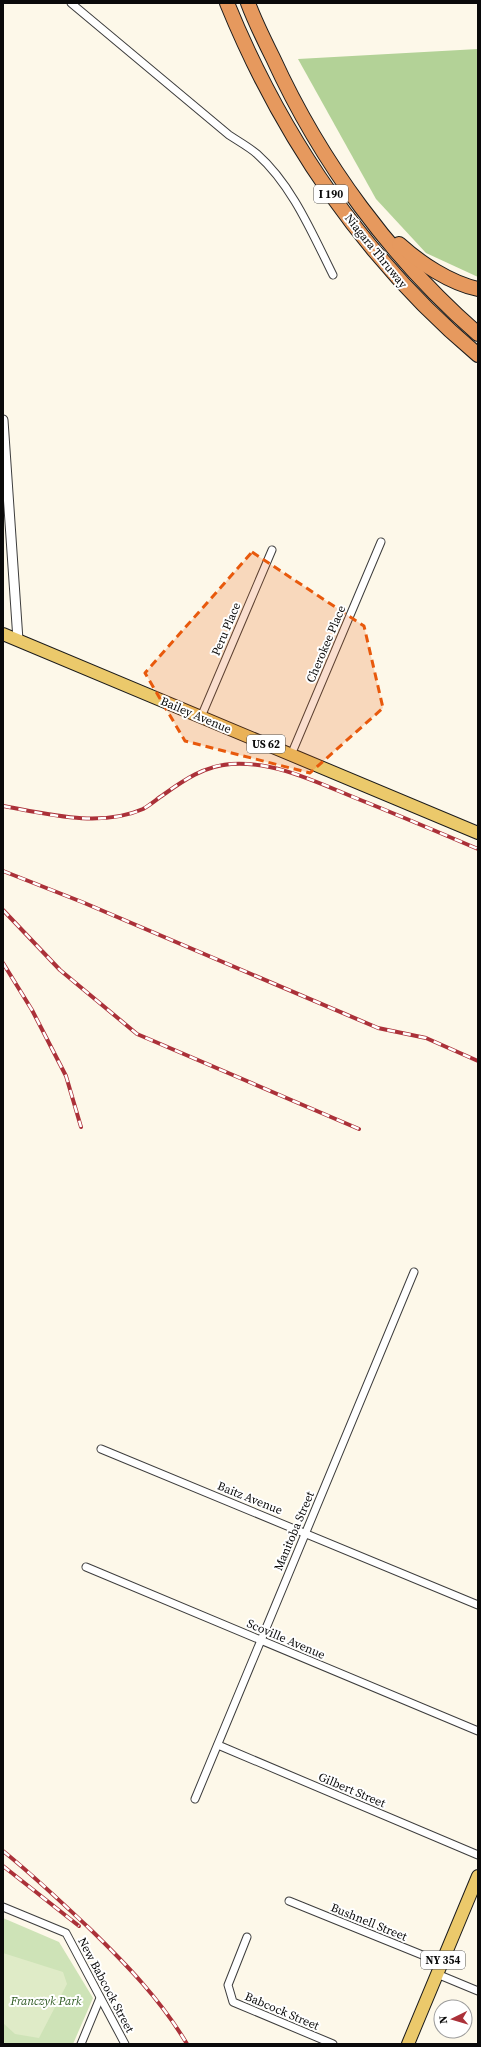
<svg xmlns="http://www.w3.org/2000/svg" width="481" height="2047" viewBox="0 0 481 2047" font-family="'Source Serif 4',serif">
  <rect width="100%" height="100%" fill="#fdf8e9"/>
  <polygon fill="#cee3b7" points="3,1918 59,1942 93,1998 73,2044 3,2044"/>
  <polygon fill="#b3d297" points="478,49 478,277 426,253 376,199 298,59"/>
  <polygon fill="#dfebc7" points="3,1953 63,1972 67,1984 39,2038 15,2034 3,2023"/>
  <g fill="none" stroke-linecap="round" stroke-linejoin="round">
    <defs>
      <g id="minor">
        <path d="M71,3l158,132c9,6 20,12 28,19 35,31 55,79 76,121"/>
        <polyline points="201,717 272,550"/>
        <polyline points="291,755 381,542"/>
        <polyline points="101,1449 478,1605"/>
        <polyline points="86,1567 478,1731"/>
        <polyline points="218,1745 478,1855"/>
        <polyline points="195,1799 414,1272"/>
        <polyline points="289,1901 442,1963"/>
        <polyline points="3,1907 66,1933 125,2044"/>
        <polyline points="247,1937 228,1985 233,2002 333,2044"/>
        <polyline points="437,1974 478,1991"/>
        <polyline points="81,2044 100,1998"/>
      </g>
      <polyline id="tertiary" points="3,420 18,640"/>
      <g id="primary">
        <polyline points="3,634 478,833"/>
        <polyline points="408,2044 478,1876"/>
      </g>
      <g id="motorway">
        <path d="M227,3c55,135 139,258 251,352"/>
        <path d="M248,3c7,19 16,37 25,55 48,105 118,200 205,276"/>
        <path d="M399,244c21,19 51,39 79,45"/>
      </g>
    </defs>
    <use href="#minor" stroke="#3d3d3d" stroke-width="9"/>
    <use href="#tertiary" stroke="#3d3d3d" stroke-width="11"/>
    <use href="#primary" stroke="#1b1b1b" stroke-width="14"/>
    <use href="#motorway" stroke="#1b1b1b" stroke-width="16"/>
    <use href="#minor" stroke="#fff" stroke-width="7"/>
    <use href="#tertiary" stroke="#fff" stroke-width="9"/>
    <use href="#primary" stroke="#ebc96b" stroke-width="12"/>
    <use href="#motorway" stroke="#e6995e" stroke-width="14"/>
    <defs>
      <g id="rail">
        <path d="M3,806c44,8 97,22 140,3 7,-4 14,-10 20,-14 21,-15 41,-29 68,-31 45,-3 87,19 127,35 40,16 80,33 120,50"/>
        <polyline points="3,871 82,902 378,1028 426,1038 478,1061"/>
        <polyline points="3,910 60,970 137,1034 359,1129"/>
        <polyline points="3,963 32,1010 66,1076 81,1127"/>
        <path d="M3,1851c30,24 58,51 86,77 37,36 72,72 98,116"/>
        <polyline points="3,1866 79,1926"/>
      </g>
    </defs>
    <use href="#rail" stroke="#ab3139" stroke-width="4"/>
    <use href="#rail" stroke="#fff" stroke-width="2.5" stroke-dasharray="8" stroke-linecap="butt"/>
  </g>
  <path fill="#e8590c" fill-opacity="0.2" stroke="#e8590c" stroke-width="3" stroke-dasharray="8 5" stroke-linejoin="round" d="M252,552l112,74 19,82 -73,65 -125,-32 -40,-68z"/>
  <g text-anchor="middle" stroke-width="4" stroke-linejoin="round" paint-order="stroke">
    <g fill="#fff" stroke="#545454" stroke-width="1">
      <rect x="314" y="185" width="34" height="18" rx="3"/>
      <rect x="247" y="735" width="38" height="18" rx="3"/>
      <rect x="421" y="1951" width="44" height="18" rx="3"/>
    </g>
    <g font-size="11" font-weight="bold" fill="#0a0a0a">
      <text x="331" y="198">I 190</text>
      <text x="266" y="748">US 62</text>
      <text x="443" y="1964">NY 354</text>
    </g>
    <g font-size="12" fill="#0a0a0a" stroke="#fff">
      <text transform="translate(376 251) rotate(51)" y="4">Niagara Thruway</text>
      <text transform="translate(226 629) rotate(-67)" y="4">Peru Place</text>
      <text transform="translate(326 644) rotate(-67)" y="4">Cherokee Place</text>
      <text transform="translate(196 715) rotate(23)" y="4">Bailey Avenue</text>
      <text transform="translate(250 1498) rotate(22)" y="4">Baitz Avenue</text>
      <text transform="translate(294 1531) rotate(-67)" y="4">Manitoba Street</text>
      <text transform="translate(286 1639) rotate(23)" y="4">Scoville Avenue</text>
      <text transform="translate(352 1790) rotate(23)" y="4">Gilbert Street</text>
      <text transform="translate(369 1922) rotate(22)" y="4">Bushnell Street</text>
      <text transform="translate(106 1985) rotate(62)" y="4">New Babcock Street</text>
      <text transform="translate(282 2011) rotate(23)" y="4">Babcock Street</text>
    </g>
    <g font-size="12" font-style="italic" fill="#2e5a22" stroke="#fff">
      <text x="46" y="2005">Franczyk Park</text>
    </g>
  </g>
  <rect width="481" height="2047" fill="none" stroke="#0a0a0a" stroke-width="8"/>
  <g transform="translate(453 2019) rotate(265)"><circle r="19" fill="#ffffff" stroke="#9d9d9d"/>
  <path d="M0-3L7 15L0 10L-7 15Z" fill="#ab3139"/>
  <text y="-6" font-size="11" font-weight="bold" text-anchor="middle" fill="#0a0a0a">N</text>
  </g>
</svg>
